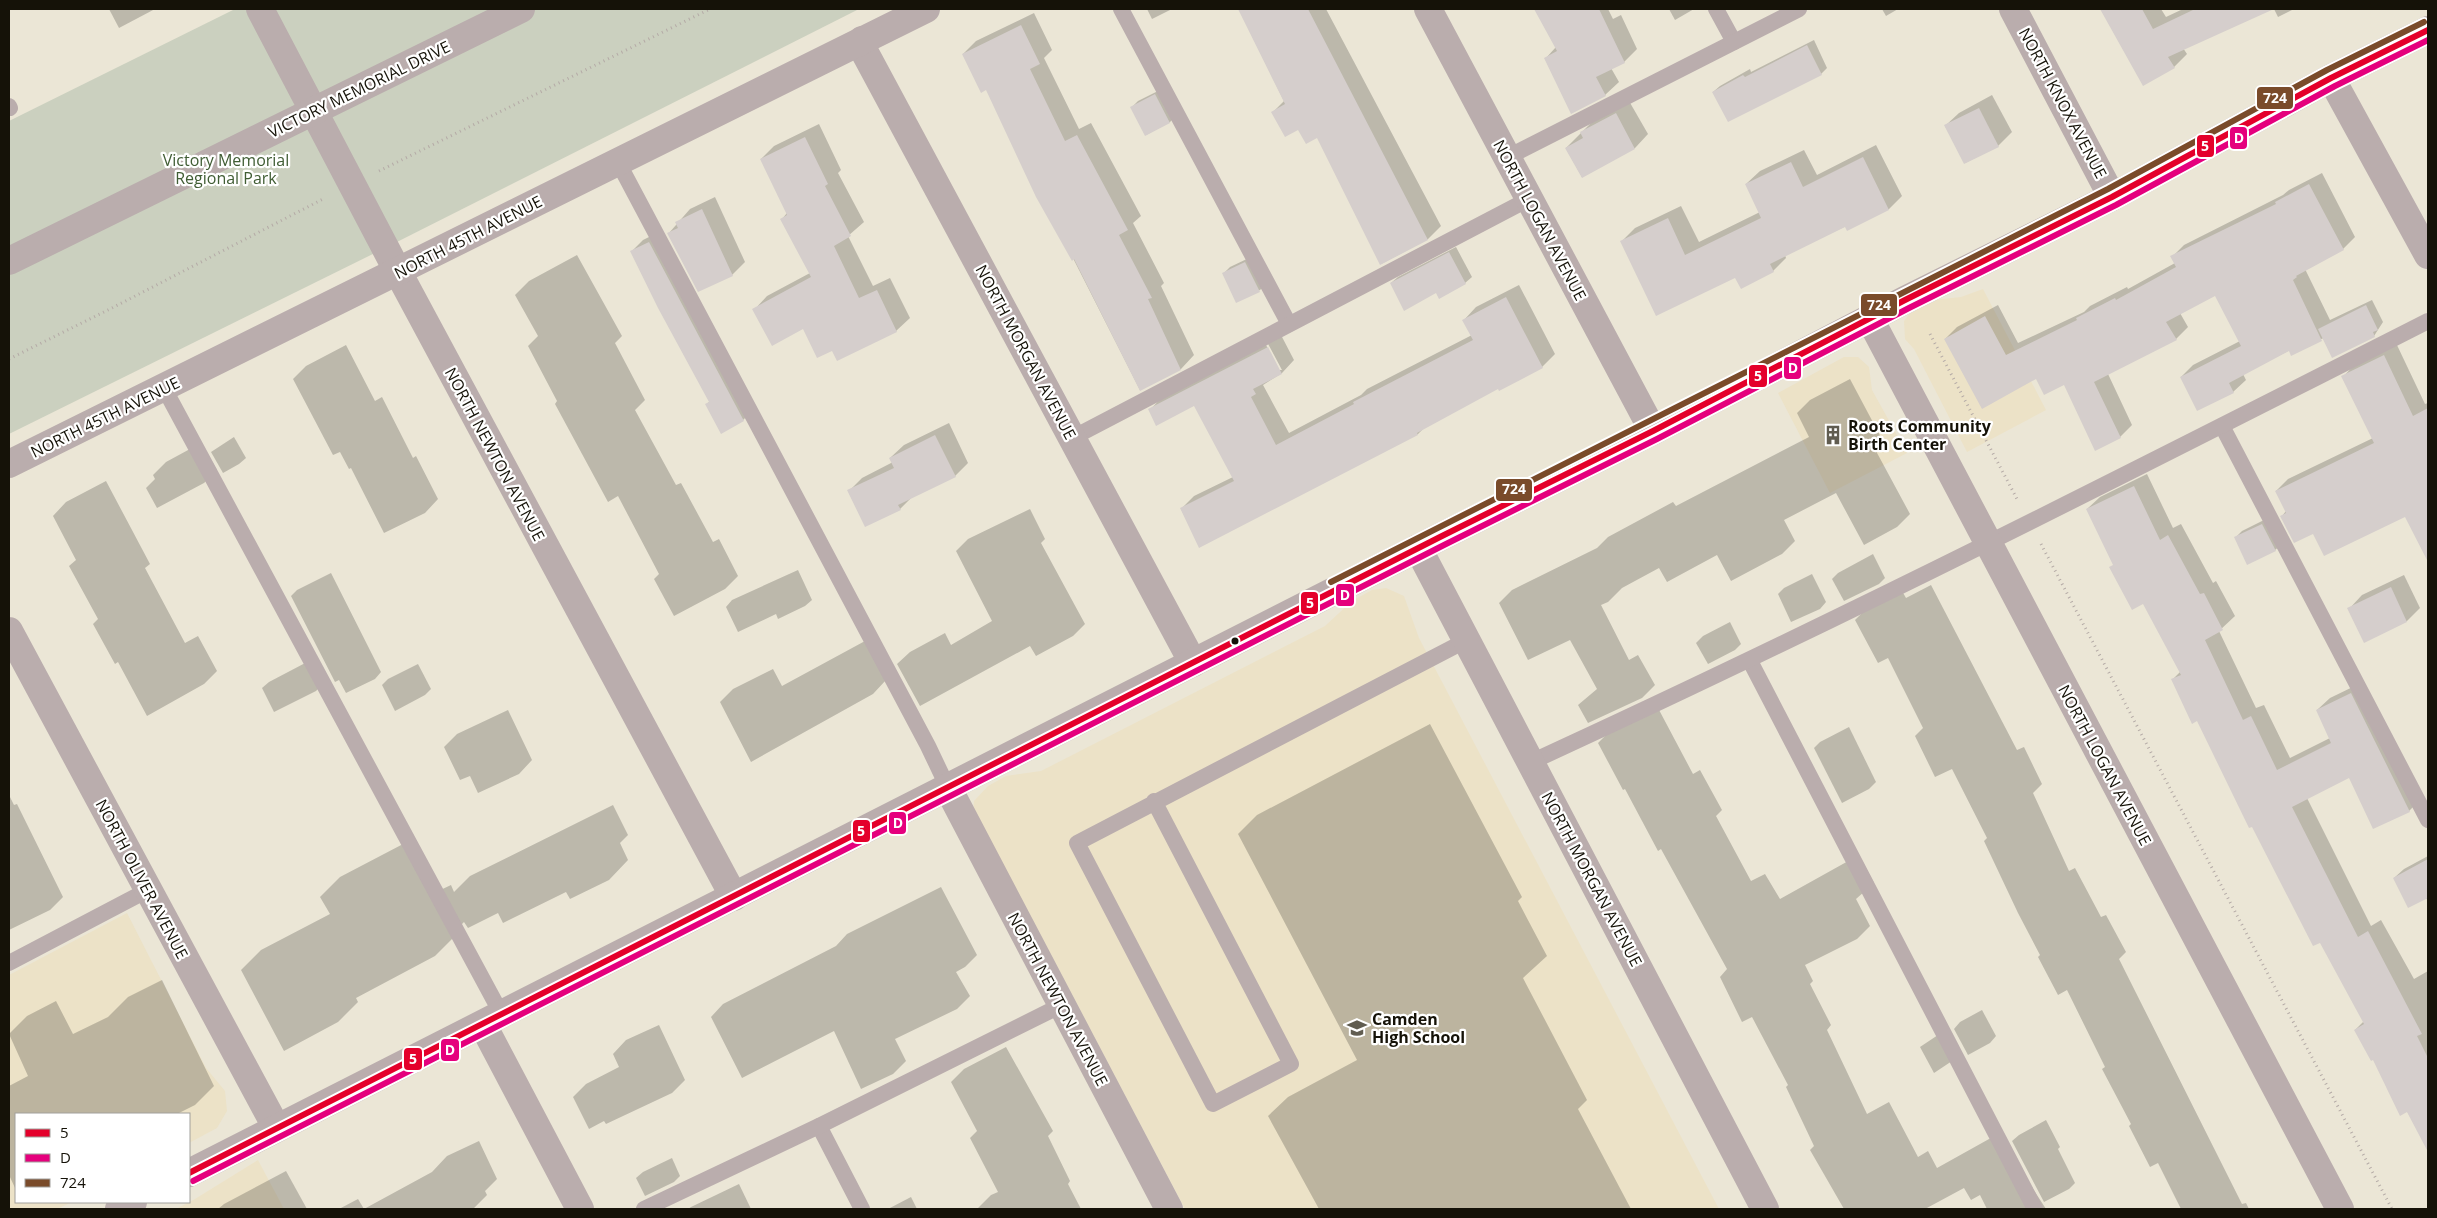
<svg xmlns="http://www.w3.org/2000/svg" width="2437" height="1218" viewBox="0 0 2437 1218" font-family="'Open Sans',sans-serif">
  <rect width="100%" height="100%" fill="#ebe6d6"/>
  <g fill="#ece2c7">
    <polygon points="1983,289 2046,410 1967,452 1914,349 1905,339 1904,321 1913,309 1933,300 1961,297"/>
    <polygon points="1844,357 1858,357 1869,367 1872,390 1907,453 1830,493 1778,393"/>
    <polygon points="1386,588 1404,596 1419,638 1719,1209 1185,1209 994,847 973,816 974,801 988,786 1006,776 1041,771 1325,626 1352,601 1372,590"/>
    <polygon points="127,913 206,1068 225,1091 227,1111 217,1128 189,1143 189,1114 16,1114 16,1202 72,1202 57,1209 9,1209 9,975"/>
    <polygon points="258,1160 284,1209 176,1209 195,1199"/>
  </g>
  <polygon fill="#cbd0bf" points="235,9 859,9 385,248 9,434 9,121"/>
  <g fill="#0003">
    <polygon points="109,9 155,9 119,28"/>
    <polygon points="1147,9 1172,9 1152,19"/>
    <polygon points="1239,9 1326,9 1441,226 1428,239 1381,264 1318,136 1299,128 1273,112 1284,101"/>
    <polygon points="1536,9 1608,9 1613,19 1621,15 1637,49 1624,62 1611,68 1619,82 1605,95 1572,112 1546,58 1556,47"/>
    <polygon points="1669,9 1694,9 1675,20"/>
    <polygon points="1882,9 1898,9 1886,16"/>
    <polygon points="2101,9 2161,9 2166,17 2183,9 2271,9 2183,48 2187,54 2174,67 2143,84"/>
    <polygon points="2274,9 2294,9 2278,17"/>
    <polygon points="1034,13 1052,50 1044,58 1079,129 1091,123 1141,216 1133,223 1164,283 1161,286 1194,355 1181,369 1140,390 987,89 963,54 976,41"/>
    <polygon points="1814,40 1827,68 1821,74 1713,92 1720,86 1750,69 1751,72"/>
    <polygon points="1162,89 1176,116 1170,122 1146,135 1132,107 1138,101"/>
    <polygon points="1992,95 2012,132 1998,146 1965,163 1945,126 1959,113"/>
    <polygon points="1629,101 1648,134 1635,148 1582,177 1566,148 1595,119"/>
    <polygon points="819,124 841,170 838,173 864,222 848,236 873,286 890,278 910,318 896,331 832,349 804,327 754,310 767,296 810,273 782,219 787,213 761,159 774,146"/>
    <polygon points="1876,145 1902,196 1889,209 1846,226 1785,255 1786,258 1773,271 1736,276 1622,241 1635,228 1681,206 1699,242 1760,212 1746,184 1760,171 1804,150 1817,175"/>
    <polygon points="2322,173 2355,237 2343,249 2305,269 2330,320 2372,300 2383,322 2374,336 2324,338 2290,350 2243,374 2246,380 2233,392 2181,377 2193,365 2240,341 2216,294 2180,313 2188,327 2176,339 2108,374 2132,425 2120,437 2064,384 2037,378 1945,339 1957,327 1998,305 2018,343 2084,312 2090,306 2127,287 2128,289 2175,263 2172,257 2184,245 2283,195 2289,190"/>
    <polygon points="715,197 745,262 732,275 669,233 690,209"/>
    <polygon points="661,231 755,408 743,420 706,405 710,401 632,251 643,240"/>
    <polygon points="1456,247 1472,277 1465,283 1437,292 1391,283 1398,277"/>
    <polygon points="577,255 622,336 615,343 645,400 635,410 676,485 681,483 713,542 719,539 738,576 725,589 674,616 654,579 659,574 618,496 608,502 555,404 557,401 528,346 538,336 515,295 529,281"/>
    <polygon points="1251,257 1266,284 1260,290 1237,301 1224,273 1230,267"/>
    <polygon points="1519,285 1555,354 1542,367 1499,387 1425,427 1418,434 1200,546 1181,509 1194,496 1233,477 1194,404 1150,410 1162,397 1265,343 1279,370 1282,370 1267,342 1281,335 1294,360 1282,373 1263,385 1289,433 1361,395 1367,389 1472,335 1464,320 1476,307"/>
    <polygon points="2396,343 2425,404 2428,403 2428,542 2405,515 2314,532 2282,516 2286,511 2276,491 2288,479 2373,438 2343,377 2355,364"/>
    <polygon points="346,345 375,401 382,397 413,458 416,456 438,499 425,513 384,533 351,468 349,469 340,452 333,455 293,379 306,366"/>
    <polygon points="1850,379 1884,443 1876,451 1910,514 1897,527 1864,545 1836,493 1784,520 1795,541 1782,554 1731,581 1717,555 1667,582 1659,568 1622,588 1608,602 1601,605 1629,660 1638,655 1655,685 1642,698 1588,723 1578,705 1597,689 1570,640 1528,660 1499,603 1512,590 1597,548 1608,537 1673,502 1676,506 1809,437 1797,413 1810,400"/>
    <polygon points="949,423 968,463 955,476 912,497 900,509 849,491 862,478 893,462 890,458 904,445"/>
    <polygon points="234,437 246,458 239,464 223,473 211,452"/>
    <polygon points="201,443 217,470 204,483 157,508 146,488 155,479 153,475 166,462"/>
    <polygon points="2147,474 2173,528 2181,524 2213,583 2216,581 2235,616 2219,631 2256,708 2264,705 2290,758 2330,738 2317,710 2330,698 2363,682 2422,798 2409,811 2350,776 2307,798 2371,926 2381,920 2414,979 2428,971 2428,1149 2407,1111 2355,1030 2364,1021 2198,719 2172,680 2181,671 2144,603 2114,564 2087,509 2100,497"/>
    <polygon points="106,481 150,564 145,568 185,643 198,636 217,671 204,684 147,716 118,662 115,664 93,624 98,619 69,566 76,560 53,516 66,502"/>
    <polygon points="1030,509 1045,539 1041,543 1085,624 1073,636 1036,656 1030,646 920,706 897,664 910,652 945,633 951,645 992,621 956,551 968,539"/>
    <polygon points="2268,518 2282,544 2275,550 2236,537 2242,531"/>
    <polygon points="1873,554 1885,578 1879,584 1844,601 1832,579 1838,573"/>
    <polygon points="798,570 812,600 805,606 778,619 776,614 738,632 726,607 732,600"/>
    <polygon points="331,573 381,672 375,679 346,693 339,680 335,682 291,596 297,590"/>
    <polygon points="1812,574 1826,602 1820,609 1791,622 1778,594 1784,588"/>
    <polygon points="2404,575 2420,608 2407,621 2364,641 2349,609 2362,595"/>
    <polygon points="1931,585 2017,750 2024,747 2042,784 2033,793 2069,871 2075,868 2101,917 2106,915 2126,952 2119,959 2242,1204 2246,1203 2249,1209 2181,1209 2158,1163 2150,1167 2129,1126 2131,1124 2102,1069 2105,1067 2067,990 2058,995 2038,957 2040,955 2018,913 1984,841 1987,838 1952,769 1935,777 1915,736 1923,728 1888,658 1878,663 1855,620 1868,607 1902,591 1906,598"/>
    <polygon points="1730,622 1741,644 1735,650 1708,664 1696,643 1703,636"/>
    <polygon points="865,641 886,680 873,694 751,762 720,702 733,689 773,669 782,686"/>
    <polygon points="309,661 322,685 316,691 274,712 262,688 269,682"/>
    <polygon points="418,664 431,689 425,695 395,711 382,685 388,679"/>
    <polygon points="1658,708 1693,774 1700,770 1722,810 1716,816 1751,881 1765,874 1780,899 1859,855 1874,883 1856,899 1870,926 1857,939 1805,965 1813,981 1810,984 1831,1025 1827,1030 1867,1114 1889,1102 1918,1157 1928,1151 1937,1168 1998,1134 2046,1209 1987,1209 1980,1195 1971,1200 1964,1188 1925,1209 1844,1209 1810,1150 1814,1146 1786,1087 1788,1085 1752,1017 1742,1022 1720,977 1727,969 1661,849 1658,851 1625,789 1623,790 1598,743 1611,730"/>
    <polygon points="508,710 532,760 519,774 478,793 470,776 460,780 444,747 457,734"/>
    <polygon points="1430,724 1522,897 1518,901 1547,956 1523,978 1587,1100 1578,1109 1631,1209 1319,1209 1268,1116 1288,1097 1357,1060 1238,834 1257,815"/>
    <polygon points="1849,727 1876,782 1869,789 1842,803 1814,748 1820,742"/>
    <polygon points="9,795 14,805 17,804 63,897 50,910 9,930"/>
    <polygon points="613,805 628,835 620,843 628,860 609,880 570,899 566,892 503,923 498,913 468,928 464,922 453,933 455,936 435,956 356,998 358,1002 338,1022 284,1051 241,970 261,950 330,914 320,897 340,877 405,843 432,894 451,885 454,892 470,876"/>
    <polygon points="2428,856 2428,901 2426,898 2394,878 2404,869"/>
    <polygon points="941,887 977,955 965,967 956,972 970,996 957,1009 895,1039 906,1061 893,1074 861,1089 834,1031 742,1078 711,1017 723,1004 836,946 847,934"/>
    <polygon points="162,980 214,1086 195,1105 177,1114 16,1114 16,1190 9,1175 9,1086 28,1076 9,1034 27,1016 56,1001 73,1034 108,1017 128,997"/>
    <polygon points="1982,1010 1996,1036 1990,1043 1968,1055 1954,1029 1960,1022"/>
    <polygon points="659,1025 685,1080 672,1093 606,1124 604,1121 589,1129 573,1097 586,1084 619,1067 613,1054 626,1040"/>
    <polygon points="1941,1033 1955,1059 1934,1073 1920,1047"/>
    <polygon points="1006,1047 1053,1131 1048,1136 1070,1181 1068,1184 1081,1209 978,1208 991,1195 998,1192 970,1138 977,1131 951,1082 964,1069"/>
    <polygon points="2046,1120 2060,1147 2058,1149 2075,1183 2069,1189 2044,1202 2012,1141 2019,1135"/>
    <polygon points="479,1141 497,1179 485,1191 487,1195 473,1209 364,1209 432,1172 447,1156"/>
    <polygon points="672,1158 680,1176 674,1182 645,1196 636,1178 643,1172"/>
    <polygon points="286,1171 307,1209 218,1209 224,1204"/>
    <polygon points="739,1184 751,1209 688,1209 691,1207"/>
    <polygon points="911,1197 917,1209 888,1209"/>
    <polygon points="358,1199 364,1209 339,1209"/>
  </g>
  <g fill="#d5cecc">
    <polygon points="1238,9 1308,9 1428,240 1380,265 1317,138 1306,144 1298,130 1285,137 1271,112 1285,104"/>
    <polygon points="1534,9 1599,9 1625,63 1596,77 1606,96 1571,114 1544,58 1557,51"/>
    <polygon points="2100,9 2142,9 2153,29 2195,9 2274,9 2168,57 2175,68 2143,86"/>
    <polygon points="1021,25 1040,64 1030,69 1065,141 1077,135 1128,230 1119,235 1152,298 1148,299 1181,370 1140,391 1074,259 1072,261 1036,197 986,90 981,93 962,54"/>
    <polygon points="1807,45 1822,75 1728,122 1712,92 1743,75 1745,77"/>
    <polygon points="1155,94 1170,123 1145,136 1130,107"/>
    <polygon points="1979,108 1999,147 1964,164 1944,125"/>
    <polygon points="1616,113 1635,149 1582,178 1565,148 1583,138 1580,132"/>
    <polygon points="805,137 828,184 825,186 851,236 834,246 859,298 877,290 897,332 837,361 832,351 817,358 803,329 772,346 752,309 811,277 780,219 787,215 760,159"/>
    <polygon points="1863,157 1889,210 1847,231 1845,227 1770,264 1774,272 1741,289 1735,278 1656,316 1620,241 1668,218 1685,255 1761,218 1745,184 1791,162 1803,187"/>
    <polygon points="2309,184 2344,250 2296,276 2297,277 2293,280 2322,341 2291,356 2289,351 2229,383 2234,393 2197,411 2180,377 2241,346 2215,296 2166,322 2177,340 2094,382 2121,438 2095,451 2064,385 2044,395 2036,379 1982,409 1944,339 1985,316 2006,355 2077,320 2076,318 2115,298 2116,300 2176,267 2170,256 2276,204 2275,202"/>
    <polygon points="702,209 733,276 698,292 667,233 678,228 675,222"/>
    <polygon points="649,242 744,421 721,434 705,404 709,402 658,308 630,251"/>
    <polygon points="1449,252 1466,284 1439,299 1436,293 1404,311 1390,283"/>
    <polygon points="1245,262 1260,292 1236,303 1222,273"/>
    <polygon points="1506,297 1543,368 1499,391 1498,389 1417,433 1418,435 1199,548 1180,508 1234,481 1194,406 1156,426 1148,409 1268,347 1282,374 1253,389 1256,394 1251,397 1276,445 1354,404 1353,402 1473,340 1462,320"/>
    <polygon points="2366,305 2378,330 2373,332 2375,337 2332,358 2318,329"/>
    <polygon points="2384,355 2413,416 2428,408 2428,562 2405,517 2324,556 2313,534 2294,543 2280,516 2286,513 2275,491 2374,443 2341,376"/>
    <polygon points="935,435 956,477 898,505 901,510 865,527 847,490 894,468 889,458"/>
    <polygon points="2134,486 2160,540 2168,535 2200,594 2204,593 2223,630 2205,640 2243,720 2251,716 2277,770 2331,743 2316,710 2351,693 2410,812 2373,829 2349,778 2292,807 2358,937 2368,931 2422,1034 2417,1036 2428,1058 2428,1152 2407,1112 2400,1116 2373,1060 2371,1061 2354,1030 2364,1024 2320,943 2313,946 2252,827 2249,828 2197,721 2192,724 2171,679 2181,675 2143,604 2132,610 2109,567 2113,565 2086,509"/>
    <polygon points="2262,524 2276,551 2247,565 2234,537"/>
    <polygon points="2391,587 2407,622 2364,643 2347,608"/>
    <polygon points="2428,859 2428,898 2408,908 2393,878"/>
  </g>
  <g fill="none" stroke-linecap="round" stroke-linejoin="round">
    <g stroke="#b4aaa6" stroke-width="3" stroke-dasharray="1 4" stroke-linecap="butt">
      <polyline points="379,171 710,9"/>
      <polyline points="1930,334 2017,499"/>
      <polyline points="9,359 110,309 325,198"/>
      <polyline points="2041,544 2392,1209"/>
    </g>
    <g stroke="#baadad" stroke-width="16">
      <polyline points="1121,9 1289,324"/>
      <polyline points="1716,9 1734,42"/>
      <polyline points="9,106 10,108"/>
      <polyline points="1506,158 1799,9"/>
      <polyline points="618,162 928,746 948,788"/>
      <polyline points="164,388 502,1015"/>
      <polyline points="2222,426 2428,820"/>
      <polyline points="1072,438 1529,199"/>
      <polyline points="1750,661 2035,1209"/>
      <path d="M1531,762c303,-139 600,-290 897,-441"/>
      <polyline points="1154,801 1291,1064 1213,1104 1077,843 1467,640"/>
      <polyline points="9,963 148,890"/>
      <polyline points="819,1126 862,1209"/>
      <polyline points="644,1209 819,1126 1062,1005"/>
    </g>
    <g stroke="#baadad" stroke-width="28">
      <polyline points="260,9 398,272 734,897"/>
      <polyline points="1428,9 1653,431"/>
      <polyline points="2013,9 2112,197"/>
      <polyline points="862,40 864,51 1193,663"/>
      <polyline points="2331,78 2428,255"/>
      <polyline points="1870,319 2340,1209"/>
      <polyline points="9,464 926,9"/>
      <polyline points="1418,548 1765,1209"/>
      <polyline points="9,631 276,1127"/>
      <polyline points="948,788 1169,1209"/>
      <polyline points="483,1025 580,1209"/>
    </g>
    <g stroke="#baadad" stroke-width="28">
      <polyline points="9,261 521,9"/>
      <polyline points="189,1173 1442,536 1653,431 1905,300 2112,197 2331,78 2428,30"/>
      <polyline points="119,1209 133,1202"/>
    </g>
    <defs>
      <polyline id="bus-1" points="189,1173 1442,536 1653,431 1905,300 2112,197 2331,78 2428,30"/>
      <polyline id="bus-2" points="193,1181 1446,544 1657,439 1909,308 2116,205 2335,86 2428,40"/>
      <polyline id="bus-3" points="1331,582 2108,189 2327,70 2424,22"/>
    </defs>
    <use href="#bus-1" stroke="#fff" stroke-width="10"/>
    <use href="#bus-2" stroke="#fff" stroke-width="10"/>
    <use href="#bus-3" stroke="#fff" stroke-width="10"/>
    <use href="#bus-1" stroke="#e4002b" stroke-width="6"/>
    <use href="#bus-2" stroke="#e5007d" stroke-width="6"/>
    <use href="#bus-3" stroke="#7a4b2a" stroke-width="6"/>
  </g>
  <defs>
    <symbol id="building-bare" viewBox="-9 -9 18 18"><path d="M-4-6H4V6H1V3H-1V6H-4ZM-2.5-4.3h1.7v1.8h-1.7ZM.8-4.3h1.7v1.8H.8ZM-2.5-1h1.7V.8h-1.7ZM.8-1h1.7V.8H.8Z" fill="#605c50" stroke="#fff" stroke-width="2.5" paint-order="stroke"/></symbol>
    <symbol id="school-bare" viewBox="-9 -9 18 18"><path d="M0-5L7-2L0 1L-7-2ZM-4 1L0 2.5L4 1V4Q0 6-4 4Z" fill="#605c50" stroke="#fff" stroke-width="2.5" paint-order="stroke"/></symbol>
  </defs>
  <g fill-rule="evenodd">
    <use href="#building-bare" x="1819" y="421" width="28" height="28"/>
    <use href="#school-bare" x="1343" y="1014" width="28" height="28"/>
  </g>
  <circle fill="#151208" stroke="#fff" stroke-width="2" cx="1235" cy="641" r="4.5"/>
  <g text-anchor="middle" stroke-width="4.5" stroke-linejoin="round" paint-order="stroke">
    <g font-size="16" fill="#151208" stroke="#fff">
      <text transform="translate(359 89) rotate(-26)" y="6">VICTORY MEMORIAL DRIVE</text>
      <text transform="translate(2063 103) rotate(62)" y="6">NORTH KNOX AVENUE</text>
      <text transform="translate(1540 220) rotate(62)" y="6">NORTH LOGAN AVENUE</text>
      <text transform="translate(468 237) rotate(-27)" y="6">NORTH 45TH AVENUE</text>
      <text transform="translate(1026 352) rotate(62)" y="6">NORTH MORGAN AVENUE</text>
      <text transform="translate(105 417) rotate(-26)" y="6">NORTH 45TH AVENUE</text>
      <text transform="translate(495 454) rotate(62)" y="6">NORTH NEWTON AVENUE</text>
      <text transform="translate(2105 765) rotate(62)" y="6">NORTH LOGAN AVENUE</text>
      <text transform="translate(142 879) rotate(62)" y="6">NORTH OLIVER AVENUE</text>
      <text transform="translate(1592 879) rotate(62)" y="6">NORTH MORGAN AVENUE</text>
      <text transform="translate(1058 999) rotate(62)" y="6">NORTH NEWTON AVENUE</text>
    </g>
    <g font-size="16" fill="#405d34" stroke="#fff">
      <text x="226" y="166">Victory Memorial<tspan x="226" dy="18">Regional Park</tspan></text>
    </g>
    <g font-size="16" font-weight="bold" fill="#151208" stroke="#fff" text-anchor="start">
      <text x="1848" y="432">Roots Community<tspan x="1848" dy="18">Birth Center</tspan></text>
      <text x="1372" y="1025">Camden<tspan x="1372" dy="18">High School</tspan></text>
    </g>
  </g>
  <g stroke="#fff" stroke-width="2">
    <rect x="2256" y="86" width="38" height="24" rx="5" fill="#7a4b2a"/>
    <rect x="2229" y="126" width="19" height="24" rx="5" fill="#e5007d"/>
    <rect x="2196" y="134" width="19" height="24" rx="5" fill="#e4002b"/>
    <rect x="1860" y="293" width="38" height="24" rx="5" fill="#7a4b2a"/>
    <rect x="1783" y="356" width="19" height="24" rx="5" fill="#e5007d"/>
    <rect x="1748" y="364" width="20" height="24" rx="5" fill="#e4002b"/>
    <rect x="1495" y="478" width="38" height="24" rx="5" fill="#7a4b2a"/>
    <rect x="1335" y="583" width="20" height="24" rx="5" fill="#e5007d"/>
    <rect x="1300" y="591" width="19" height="24" rx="5" fill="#e4002b"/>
    <rect x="888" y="811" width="19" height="24" rx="5" fill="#e5007d"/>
    <rect x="852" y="819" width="19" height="24" rx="5" fill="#e4002b"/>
    <rect x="440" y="1038" width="20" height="24" rx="5" fill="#e5007d"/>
    <rect x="403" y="1047" width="20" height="24" rx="5" fill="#e4002b"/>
  </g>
  <g font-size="14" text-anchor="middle" font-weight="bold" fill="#fff">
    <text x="2275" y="103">724</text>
    <text x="2239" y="143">D</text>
    <text x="2205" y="151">5</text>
    <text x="1879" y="310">724</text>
    <text x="1793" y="373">D</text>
    <text x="1758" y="381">5</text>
    <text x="1514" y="494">724</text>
    <text x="1345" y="600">D</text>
    <text x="1310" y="608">5</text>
    <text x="898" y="828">D</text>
    <text x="861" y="836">5</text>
    <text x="450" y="1055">D</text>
    <text x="413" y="1064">5</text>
  </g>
  <rect width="2437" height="1218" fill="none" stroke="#151208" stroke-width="20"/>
  <rect x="15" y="1113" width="175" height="90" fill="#ffffff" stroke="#a1a09c"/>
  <rect x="25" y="1129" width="25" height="8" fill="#e4002b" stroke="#a1a09c"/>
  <text x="60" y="1138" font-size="15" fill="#151208">5</text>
  <rect x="25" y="1154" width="25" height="8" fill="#e5007d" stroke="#a1a09c"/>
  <text x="60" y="1163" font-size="15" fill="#151208">D</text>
  <rect x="25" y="1179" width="25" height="8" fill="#7a4b2a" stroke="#a1a09c"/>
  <text x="60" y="1188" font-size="15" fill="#151208">724</text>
</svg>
